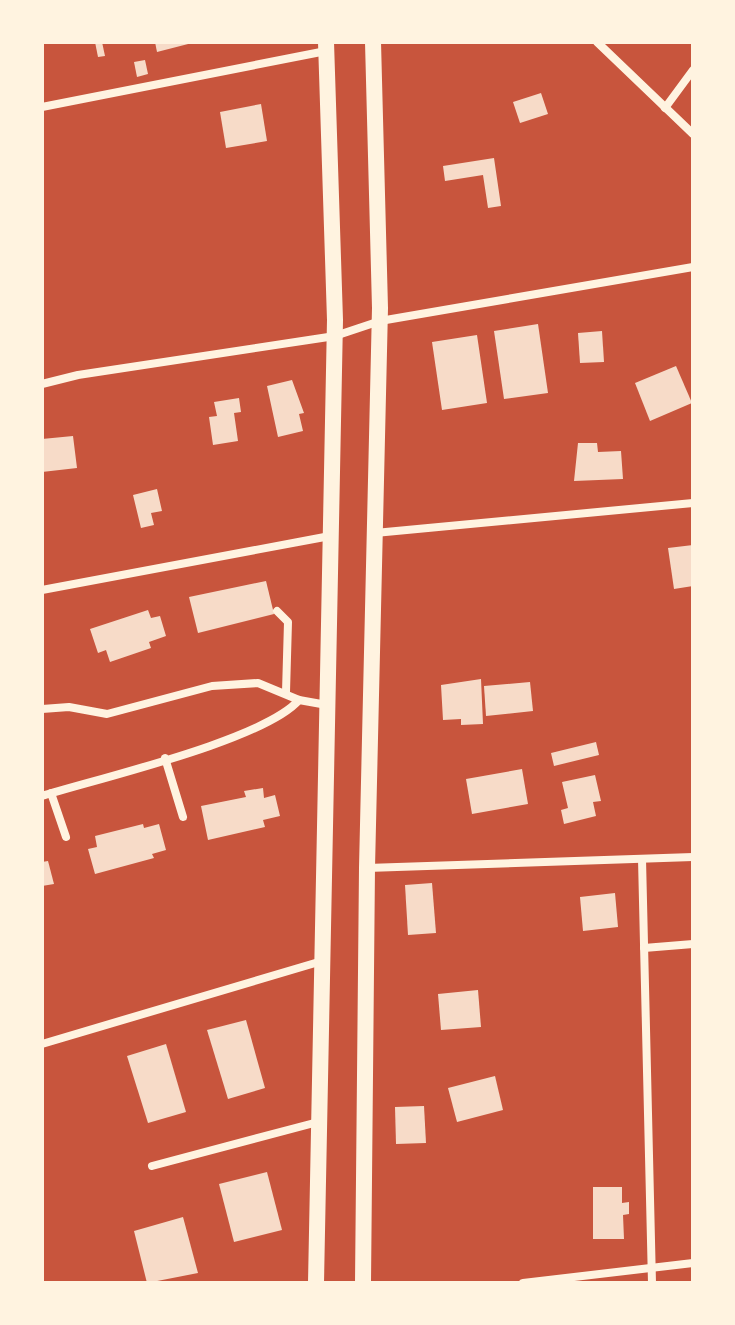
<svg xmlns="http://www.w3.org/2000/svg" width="735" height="1325" viewBox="0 0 735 1325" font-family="Montserrat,sans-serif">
  <rect width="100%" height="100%" fill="#c8553d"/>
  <g fill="#f7dbc8">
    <polygon points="95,42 102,42 105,56 98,57"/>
    <polygon points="155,42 192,42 192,43 157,52"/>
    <polygon points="145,60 148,74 137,77 134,62"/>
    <polygon points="541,93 548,114 520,123 513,102"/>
    <polygon points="261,104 267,141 226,148 220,112"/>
    <polygon points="494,158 501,206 488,208 483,175 445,181 443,166"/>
    <polygon points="538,324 548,393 504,399 494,331"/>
    <polygon points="602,331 604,362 580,363 578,333"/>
    <polygon points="477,335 487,403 442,410 432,342"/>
    <polygon points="676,366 692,403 650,421 635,383"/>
    <polygon points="292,380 304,413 299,414 303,431 278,437 267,386"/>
    <polygon points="239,398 241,412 234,413 238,441 213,445 209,417 217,416 214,402"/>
    <polygon points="73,436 77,468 42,472 42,439"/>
    <polygon points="578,443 597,443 598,452 621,451 623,479 574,481"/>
    <polygon points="157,489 162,511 151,513 154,525 141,528 133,495"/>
    <polygon points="693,545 693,586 674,589 668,548"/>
    <polygon points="266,581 274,614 198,633 189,597"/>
    <polygon points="148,610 151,618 160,616 166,636 149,642 151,648 110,662 106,650 98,653 90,629"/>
    <polygon points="481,679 483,724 461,725 461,719 443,720 441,685"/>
    <polygon points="530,682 533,711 486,716 484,686"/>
    <polygon points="596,742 599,755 554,766 551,753"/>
    <polygon points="522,769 528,804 472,814 466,779"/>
    <polygon points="595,775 601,801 593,802 596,816 564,824 561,810 568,808 562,782"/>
    <polygon points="263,788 264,798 275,795 280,816 263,820 265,827 208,840 201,806 246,797 244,791"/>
    <polygon points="143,824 144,828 159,824 166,850 152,854 154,858 95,874 88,849 97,847 95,836"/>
    <polygon points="48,861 54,884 42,886 42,862"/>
    <polygon points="432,883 436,933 408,935 405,885"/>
    <polygon points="615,893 618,927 583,931 580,897"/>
    <polygon points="478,990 481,1027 441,1030 438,994"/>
    <polygon points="246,1020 265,1088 228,1099 207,1030"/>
    <polygon points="166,1044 186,1112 148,1123 127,1056"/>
    <polygon points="495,1076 503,1110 457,1122 448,1088"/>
    <polygon points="424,1106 426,1143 396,1144 395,1107"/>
    <polygon points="267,1172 282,1230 234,1242 219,1184"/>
    <polygon points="593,1187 622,1187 622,1203 629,1202 629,1214 623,1215 624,1239 593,1239"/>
    <polygon points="183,1217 198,1273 147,1283 134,1231"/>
  </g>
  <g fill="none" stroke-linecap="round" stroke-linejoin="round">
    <g stroke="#fff3e0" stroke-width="8">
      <polyline points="597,42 693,134"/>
      <polyline points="42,107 326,51"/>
      <polyline points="665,108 693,70"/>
      <polyline points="42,384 78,375 335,336 380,321 693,267"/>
      <polyline points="375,533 693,503"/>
      <polyline points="42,590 330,536"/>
      <polyline points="277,611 288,622 286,692"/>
      <polyline points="42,709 69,707 107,714 212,686 258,683 299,700 327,705"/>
      <polyline points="165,758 183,817"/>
      <polyline points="51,793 66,837"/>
      <path d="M42,796c58,-18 222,-56 257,-96"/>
      <polyline points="642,859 652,1283"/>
      <polyline points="367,868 693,857"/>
      <polyline points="644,948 693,944"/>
      <polyline points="42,1044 322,961"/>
      <polyline points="152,1166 318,1122"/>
      <polyline points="523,1283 693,1263"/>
    </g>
    <g stroke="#fff3e0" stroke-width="16">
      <polyline points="316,1283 335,320 326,42"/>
      <polyline points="363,1283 367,868 380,308 373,42"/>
    </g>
  </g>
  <rect width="735" height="1325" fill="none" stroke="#fff3e0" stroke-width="88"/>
</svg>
